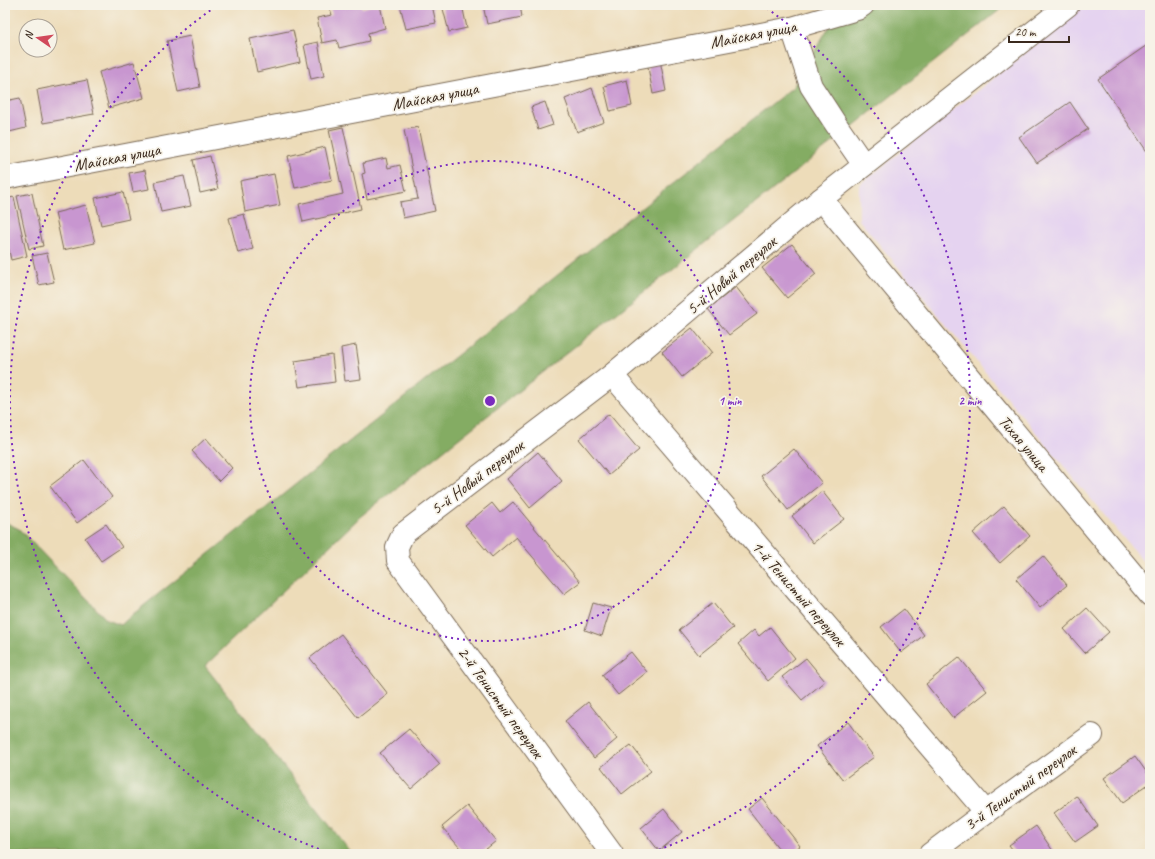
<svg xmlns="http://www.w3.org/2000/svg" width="1155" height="859" viewBox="0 0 1155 859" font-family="Caveat,sans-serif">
  <rect width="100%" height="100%" fill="#f7f3e8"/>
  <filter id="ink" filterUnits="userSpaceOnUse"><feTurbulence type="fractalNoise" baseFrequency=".025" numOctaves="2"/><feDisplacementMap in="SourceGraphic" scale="8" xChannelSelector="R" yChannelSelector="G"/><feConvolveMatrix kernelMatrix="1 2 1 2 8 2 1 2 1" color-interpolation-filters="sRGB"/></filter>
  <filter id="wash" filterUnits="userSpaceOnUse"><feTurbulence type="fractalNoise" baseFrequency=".012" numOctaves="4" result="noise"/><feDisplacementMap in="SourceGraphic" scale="16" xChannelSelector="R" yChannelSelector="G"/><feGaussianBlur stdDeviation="0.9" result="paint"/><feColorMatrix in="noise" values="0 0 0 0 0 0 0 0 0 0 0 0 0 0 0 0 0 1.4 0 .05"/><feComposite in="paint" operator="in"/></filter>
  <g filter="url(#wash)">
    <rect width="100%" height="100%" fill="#eddcb9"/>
    <polygon fill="#e5d3f0" points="1085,5 1150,5 1150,570 859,220 859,185"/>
    <polygon fill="#84ac63" stroke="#606b40" points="842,5 1006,5 361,516 205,666 352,854 5,854 5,522 19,529 107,620 121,625 132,615 793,87"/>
    <g id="blocks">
      <g fill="#c896d0">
        <polygon points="329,5 361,5 362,8 375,5 380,5 385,28 368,33 369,41 339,48 337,40 322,43 317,18 332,15"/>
        <polygon points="400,5 432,5 436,23 406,29"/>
        <polygon points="442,5 462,5 467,28 449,32"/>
        <polygon points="483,5 520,5 522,17 487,24"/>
        <polygon points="293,30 300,62 257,72 250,39"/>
        <polygon points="190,36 200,87 178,92 167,41"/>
        <polygon points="318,42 324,76 311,79 304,45"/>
        <polygon points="1150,43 1150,156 1098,79"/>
        <polygon points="660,60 666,91 653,94 647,62"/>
        <polygon points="134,62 144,98 109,108 99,72"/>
        <polygon points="87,80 94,114 43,123 37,90"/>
        <polygon points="627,80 632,106 610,111 604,86"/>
        <polygon points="592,88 604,122 577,132 565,99"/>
        <polygon points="20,98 26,128 5,133 5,101"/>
        <polygon points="545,102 553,125 538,130 531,107"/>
        <polygon points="1070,102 1088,129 1037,163 1019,137"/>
        <polygon points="343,127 361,209 303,222 299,204 343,194 329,130"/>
        <polygon points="418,127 435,211 403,218 400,202 418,199 404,130"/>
        <polygon points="325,147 332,180 295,188 288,156"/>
        <polygon points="210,156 218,189 200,193 193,160"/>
        <polygon points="386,158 388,168 400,165 406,191 367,199 362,174 365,173 363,163"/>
        <polygon points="145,170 149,189 133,192 129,173"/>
        <polygon points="274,174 280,205 245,212 240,181"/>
        <polygon points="184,176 191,206 161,212 155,182"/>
        <polygon points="123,192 129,219 101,225 95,198"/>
        <polygon points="32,193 43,246 29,249 17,196"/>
        <polygon points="14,197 27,256 11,260 5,232 5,199"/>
        <polygon points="86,205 95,243 63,250 55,213"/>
        <polygon points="244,214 253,249 238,253 229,218"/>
        <polygon points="792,244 816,274 787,298 762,268"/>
        <polygon points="47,253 54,282 39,285 32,256"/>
        <polygon points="736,287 757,314 729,335 708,309"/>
        <polygon points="692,328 712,353 682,377 662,352"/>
        <polygon points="356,345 361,379 345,381 341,348"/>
        <polygon points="332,355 335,382 299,387 295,361"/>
        <polygon points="609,414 639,450 609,475 579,439"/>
        <polygon points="206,438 232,468 219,481 192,451"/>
        <polygon points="794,449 822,483 788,510 761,476"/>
        <polygon points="538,452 562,481 530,508 507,479"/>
        <polygon points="84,460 112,497 77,523 50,486"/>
        <polygon points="822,491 844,519 813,543 792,516"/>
        <polygon points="513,502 580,582 564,594 516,537 492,557 465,525 492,503 500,513"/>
        <polygon points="1004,506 1030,536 1000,563 973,533"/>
        <polygon points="106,524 122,547 101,561 85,538"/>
        <polygon points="1043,556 1067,585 1040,608 1016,579"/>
        <polygon points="593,603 611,608 602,636 585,630"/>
        <polygon points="713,603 733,628 699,655 679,630"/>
        <polygon points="1087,608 1109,632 1085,653 1064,629"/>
        <polygon points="904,609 924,635 901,653 881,627"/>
        <polygon points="770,627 795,658 768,681 738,644 754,630 759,636"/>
        <polygon points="341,634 388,694 358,718 310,658"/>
        <polygon points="631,652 647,672 618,695 602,675"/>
        <polygon points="959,657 987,691 953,718 926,684"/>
        <polygon points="806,658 825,681 802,700 782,677"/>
        <polygon points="588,702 617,739 594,758 565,721"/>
        <polygon points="848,722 874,757 843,780 817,746"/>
        <polygon points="409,729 440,764 411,789 380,753"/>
        <polygon points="631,745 651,771 622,794 601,767"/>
        <polygon points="1135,756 1150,777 1150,783 1122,803 1104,778"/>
        <polygon points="1077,796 1098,826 1075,842 1054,813"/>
        <polygon points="762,798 800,846 790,854 783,854 748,809"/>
        <polygon points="467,806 496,841 480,854 465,854 442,827"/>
        <polygon points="664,809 682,832 659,851 641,828"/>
        <polygon points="1036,826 1055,854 1016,854 1009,845"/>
      </g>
    </g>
  </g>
  <g filter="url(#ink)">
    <use href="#blocks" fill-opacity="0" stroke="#796854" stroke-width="1"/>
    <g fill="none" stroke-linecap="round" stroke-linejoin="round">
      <defs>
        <g id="minor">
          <polyline points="792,28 811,86 835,123 864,165"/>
          <polyline points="5,178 792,28 857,9 863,5"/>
          <polyline points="821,199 1150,595"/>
          <polyline points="612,375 986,812"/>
          <polyline points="612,854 398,561 397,547 403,534 612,375 821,199 1068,5"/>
          <polyline points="930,854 986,812 1092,735"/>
        </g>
      </defs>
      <use href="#minor" stroke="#796854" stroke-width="24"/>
      <use href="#minor" stroke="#fff" stroke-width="22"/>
    </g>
  </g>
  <g fill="none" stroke="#7b2cbf" stroke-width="2" stroke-dasharray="2 4">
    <circle cx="490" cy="401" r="240"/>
    <path d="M330 853A480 480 0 0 1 218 5M762 5A480 480 0 0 1 650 853"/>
  </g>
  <g text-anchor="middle" stroke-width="3.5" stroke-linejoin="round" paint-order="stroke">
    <g font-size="17" fill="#3b2a1e" stroke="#f7f3e8">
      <text transform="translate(753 34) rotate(-11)" y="6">Майская улица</text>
      <text transform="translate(435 96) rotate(-11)" y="6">Майская улица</text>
      <text transform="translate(117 157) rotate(-11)" y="6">Майская улица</text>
      <text transform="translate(731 275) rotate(-40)" y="6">5-й Новый переулок</text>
      <text transform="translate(1024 443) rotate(50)" y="6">Тихая улица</text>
      <text transform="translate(477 477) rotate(-37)" y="6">5-й Новый переулок</text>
      <text transform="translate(799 593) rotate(49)" y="6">1-й Тенистый переулок</text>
      <text transform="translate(501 702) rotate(54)" y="6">2-й Тенистый переулок</text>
      <text transform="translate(1020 787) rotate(-36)" y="6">3-й Тенистый переулок</text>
    </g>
  </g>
  <circle cx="490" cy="401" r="6" fill="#7b2cbf" stroke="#f7f3e8" stroke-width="2"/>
  <g font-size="12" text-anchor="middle" font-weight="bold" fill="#7b2cbf" stroke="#f7f3e8" stroke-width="3.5" stroke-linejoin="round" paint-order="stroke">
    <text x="730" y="405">1 min</text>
    <text x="970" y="405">2 min</text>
  </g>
  <rect width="1155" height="859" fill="none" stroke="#f7f3e8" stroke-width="20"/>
  <g transform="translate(38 38) rotate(283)"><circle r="19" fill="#f7f3e8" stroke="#aca397"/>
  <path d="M0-3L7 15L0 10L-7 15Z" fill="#d1495b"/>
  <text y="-6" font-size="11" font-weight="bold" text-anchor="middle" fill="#3b2a1e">N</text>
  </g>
  <path d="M1009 36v6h60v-6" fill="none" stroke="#3b2a1e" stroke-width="2"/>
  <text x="1015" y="36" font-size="12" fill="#3b2a1e" stroke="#f7f3e8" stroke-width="3" paint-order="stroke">20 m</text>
</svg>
